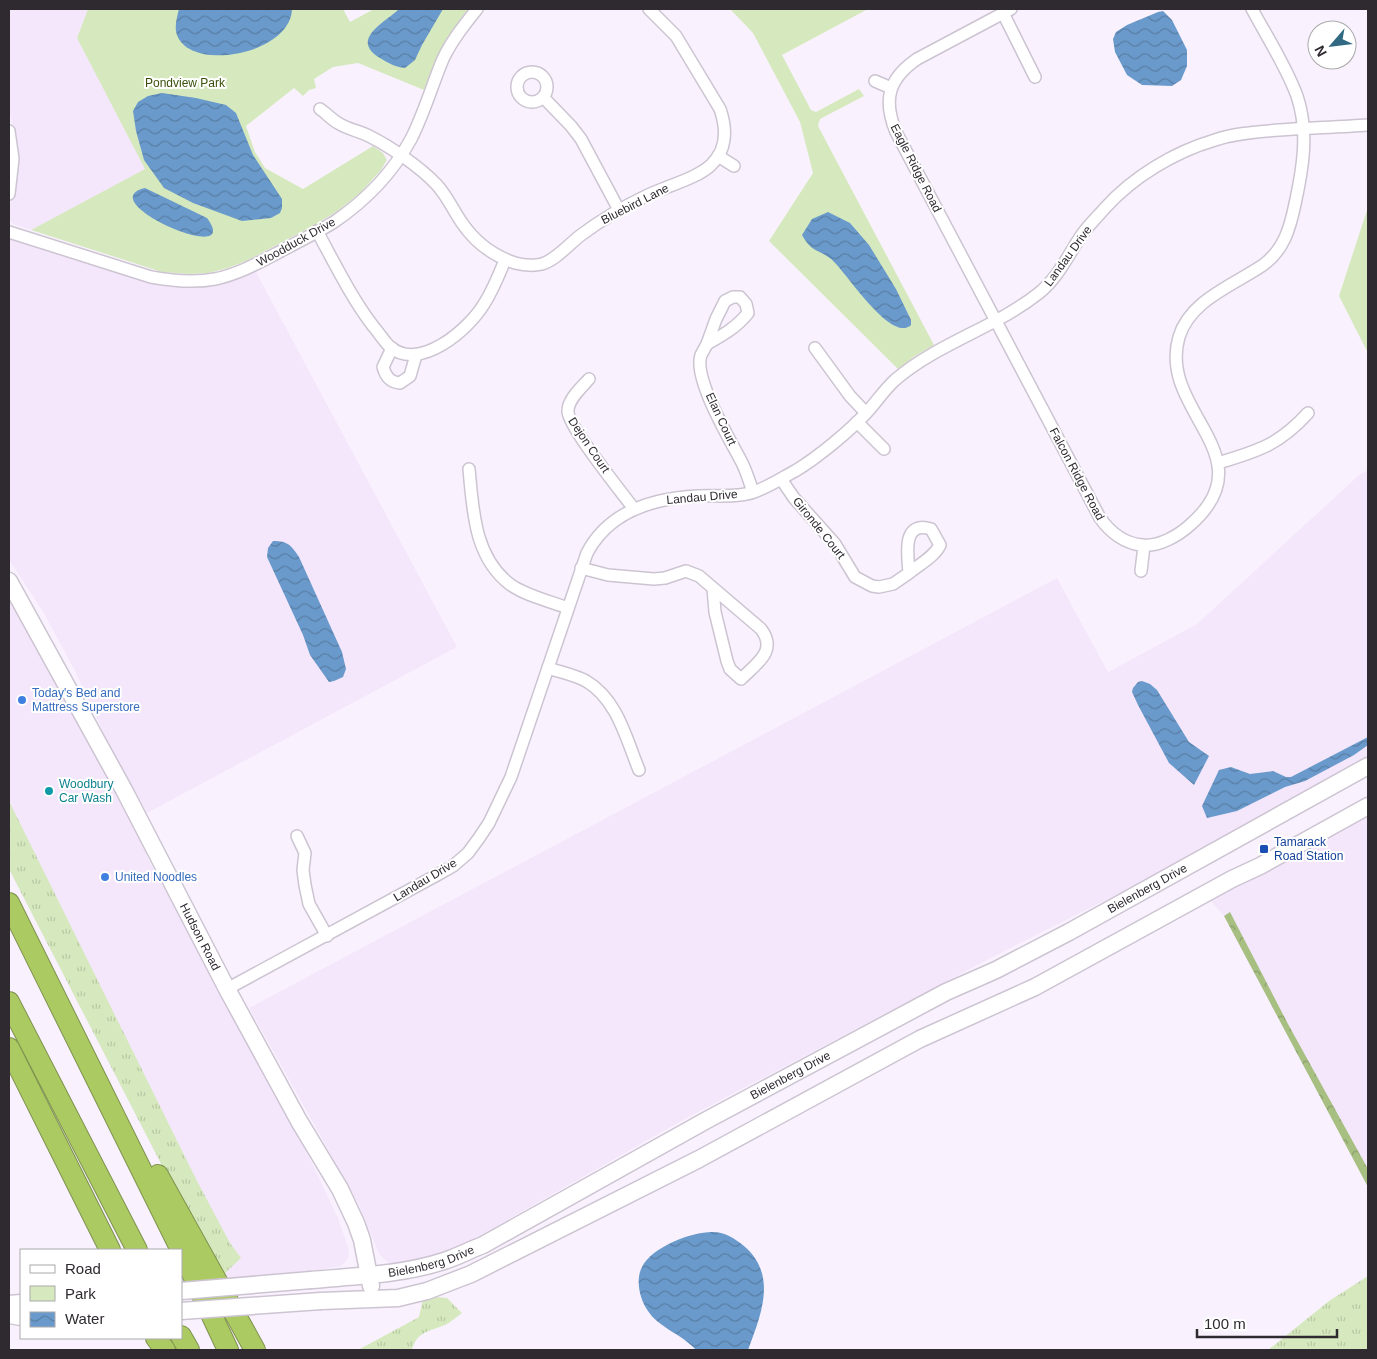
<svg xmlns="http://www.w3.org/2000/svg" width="1377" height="1359" viewBox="0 0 1377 1359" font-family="Arial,sans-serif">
  <defs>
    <pattern id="grass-tufts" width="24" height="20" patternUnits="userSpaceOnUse" patternTransform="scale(1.25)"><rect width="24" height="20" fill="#d6e9be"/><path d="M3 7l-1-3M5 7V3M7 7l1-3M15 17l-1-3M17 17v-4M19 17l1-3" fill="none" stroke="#b8c8a4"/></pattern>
    <pattern id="forest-crowns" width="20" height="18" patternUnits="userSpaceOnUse" patternTransform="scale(1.25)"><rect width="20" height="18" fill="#a7c082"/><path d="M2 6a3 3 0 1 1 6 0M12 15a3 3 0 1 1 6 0" fill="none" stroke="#889c6b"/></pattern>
    <pattern id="water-waves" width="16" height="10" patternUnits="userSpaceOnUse" patternTransform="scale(1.25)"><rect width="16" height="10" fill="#6a9acb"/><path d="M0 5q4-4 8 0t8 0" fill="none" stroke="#587ea5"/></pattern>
  </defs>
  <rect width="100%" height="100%" fill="#f9f2fe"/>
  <g fill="#f4e7fc">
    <polygon points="9,9 88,9 77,38 146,169 31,230 13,224 9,219 9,210 17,177 18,162 15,133 9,112"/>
    <polygon points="9,237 149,282 171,287 197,288 215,286 238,279 256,272 457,647 147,813 108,742 75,671 42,610 9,560"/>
    <polygon points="1368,470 1368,763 1187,859 985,961 683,1120 465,1244 434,1258 393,1264 387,1262 379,1254 359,1205 249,1008 1057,578 1108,672 1197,624 1359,475"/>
    <polygon points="9,598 148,853 146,855 274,1091 313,1165 338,1218 349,1250 348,1259 341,1266 306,1272 220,1278 9,869"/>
    <polygon points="1368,806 1368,1187 1224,916 1208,898"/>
  </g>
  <g fill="url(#grass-tufts)">
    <polygon points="9,801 196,1179 230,1243 241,1258 220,1278 9,869"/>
    <polygon points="1368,1276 1368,1350 1268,1350 1329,1301"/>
    <path d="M436,1297l11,1 15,15c-6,4 -11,9 -17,12 -15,6 -29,7 -33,25h-54l61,-33 4,-18z"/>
  </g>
  <polygon fill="url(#forest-crowns)" points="1230,912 1288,1024 1368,1169 1368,1187 1224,916"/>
  <g fill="#d6e9be">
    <path d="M88,9h255l7,13 24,-13h94c-20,24 -32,52 -44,81l-66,-27 -25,4 -19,12 2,9 -7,2 -6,6 -9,-8 -48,38 9,26 10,16 38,21 70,-43 10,7 4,7 -6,10 -21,23 -21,17 -24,15 -69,36 -18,7 -20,5 -19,1 -27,-2 -131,-42 114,-61 -68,-131z"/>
    <polygon points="730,9 868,9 782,55 811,110 816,112 859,89 864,96 820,119 818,126 934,345 915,356 898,369 769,241 813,173 800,122 753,33"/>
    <polygon points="1368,207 1368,353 1339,296"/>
  </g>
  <g fill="url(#water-waves)">
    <path d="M179,9h113c-1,45 -101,64 -115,26 -3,-8 0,-18 2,-26z"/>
    <path d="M399,9h44l-21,36 -7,15 -10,8c-10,-1 -17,-5 -25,-10 -31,-19 6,-36 19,-49z"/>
    <polygon points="1163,11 1172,20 1187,50 1187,66 1181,80 1172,86 1142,85 1127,75 1115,52 1113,39 1116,32 1127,25 1158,12"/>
    <polygon points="162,93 196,98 226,105 236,113 253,155 282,199 282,208 280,213 271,218 242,221 193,203 164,188 144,160 136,131 133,111 138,102 148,96"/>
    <path d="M145,188l62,30c38,51 -118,-17 -62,-30z"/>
    <path d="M828,212l22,11 19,22 27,44 15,31v5c-20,19 -66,-55 -80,-66 -14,-11 -19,-6 -29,-24l10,-16z"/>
    <path d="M273,541c15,0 18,4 26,16l43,95 4,17 -3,8 -9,4 -5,1 -19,-27 -7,-20 -36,-78 1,-9z"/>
    <polygon points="1142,681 1150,684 1157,690 1189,742 1209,756 1194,785 1169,763 1138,705 1132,692 1133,688 1138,682"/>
    <polygon points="1368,737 1368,745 1354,755 1305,781 1285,787 1237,811 1207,818 1202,806 1219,770 1231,767 1250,774 1273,771 1286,777 1291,777"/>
    <path d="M712,1232c13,0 22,6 32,14 34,29 17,69 4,104h-52c-14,-16 -37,-22 -48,-39 -8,-11 -13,-31 -6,-44 10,-20 49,-35 70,-35z"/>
  </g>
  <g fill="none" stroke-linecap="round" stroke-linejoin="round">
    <defs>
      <g id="street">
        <path d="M1011,9l-94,50c-29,20 -34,41 -21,73l204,386c10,14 25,26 43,27 16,2 36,-10 47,-20 79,-69 -33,-114 -11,-188 11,-37 55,-52 84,-72 21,-15 27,-37 32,-61 8,-36 14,-73 2,-108 -11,-30 -30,-59 -45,-87"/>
        <polyline points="1003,13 1035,77"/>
        <circle cx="532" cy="87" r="15"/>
        <polyline points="875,81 891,88"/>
        <polyline points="543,97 571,126 581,139 619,210"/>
        <path d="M320,109c6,4 11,10 18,14 9,6 21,8 31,13 22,11 51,31 68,49 10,11 16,25 25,38 13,19 32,33 53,40 8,2 18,3 27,1 14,-4 27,-20 39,-29 20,-15 42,-28 65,-39 18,-9 52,-18 65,-31 16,-15 16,-36 9,-56l-44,-73 -27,-27"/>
        <polyline points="9,131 13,159 9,194"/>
        <polyline points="718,156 734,166"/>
        <path d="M317,231c18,33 34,66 56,95 6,7 11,15 17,21 30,25 79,-18 94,-43 9,-14 15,-29 21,-44"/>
        <path d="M9,232l142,45c22,4 43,6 64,2 24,-5 45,-17 66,-28 18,-10 36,-18 53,-29 31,-21 59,-50 77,-83 13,-25 21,-54 32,-80 9,-19 22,-35 34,-50"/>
        <path d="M733,297h7l6,7 2,9c-11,14 -25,22 -41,31l9,-25 9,-18z"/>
        <path d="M707,344c-2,4 -4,7 -6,11 -8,23 28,83 39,104 6,10 9,22 13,33"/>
        <path d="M392,348l-9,19c3,10 7,15 17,16l10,-7 6,-21"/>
        <polyline points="815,348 850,396 866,413"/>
        <path d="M589,379c-7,8 -21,20 -21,32 -1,14 55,83 66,98"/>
        <polyline points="857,422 884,449"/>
        <path d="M1218,463c40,-12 61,-18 90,-50"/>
        <path d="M469,469c4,41 5,89 42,116 16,11 38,16 57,23"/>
        <path d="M781,479l13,19 41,46 20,33 17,9 7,1 14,-3 16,-11c-1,-17 -8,-53 22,-44l9,16c-6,12 -20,19 -31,28"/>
        <path d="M581,568l27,7 46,4 11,-1 21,-7 13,5 62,53c17,22 -5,35 -20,50l-11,-10 -3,-8 -12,-49 -2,-24"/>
        <polyline points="1141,571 1144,546"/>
        <path d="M548,668c12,4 27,7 38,13 31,18 40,57 53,89"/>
        <polyline points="297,836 305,853 303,870 305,885 309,904 327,936"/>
        <path d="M227,989l210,-114 16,-9 15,-13 11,-15 10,-15 22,-46 76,-224c22,-42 66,-55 111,-57 18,-1 38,2 56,-4 14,-5 28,-14 41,-21 22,-13 56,-41 73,-60 9,-10 17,-22 27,-31 43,-37 100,-52 144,-87 20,-16 30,-40 44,-60 7,-9 15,-17 22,-25 28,-31 69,-56 110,-68 21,-7 43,-8 64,-10 30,-2 60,-3 89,-5"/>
      </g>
      <g id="secondary">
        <path id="s1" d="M9,581l115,209 103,199 72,132 41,68 16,34 6,17 9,46"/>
        <path id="s2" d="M311,1280c44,-4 90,-5 133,-19 13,-4 26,-11 39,-16l222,-124 241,-129 50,-22 73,-38 299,-166"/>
        <polyline points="321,1301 398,1298 427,1291 471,1274 699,1159 920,1039 1035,987 1232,879 1260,866 1368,806"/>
        <polyline points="9,1304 21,1303"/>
        <polyline points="9,1315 21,1317"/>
      </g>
      <g id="highway">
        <polyline points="9,903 182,1252 228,1350"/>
        <polyline points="9,1002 137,1250"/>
        <polyline points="9,1048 110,1250"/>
        <polyline points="158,1175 255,1350"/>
        <polyline points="181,1336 189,1350"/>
        <polyline points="156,1338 165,1350"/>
      </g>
    </defs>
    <use href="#street" stroke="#cdc4d2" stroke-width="14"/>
    <use href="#secondary" stroke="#cdc4d2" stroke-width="19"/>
    <use href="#highway" stroke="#7f9250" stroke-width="22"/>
    <use href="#street" stroke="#fff" stroke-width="11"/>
    <use href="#secondary" stroke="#fff" stroke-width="16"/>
    <use href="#highway" stroke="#abca61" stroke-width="20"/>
    <defs>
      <g id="secondary-bridge">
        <polyline points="181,1291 311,1280"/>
        <polyline points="181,1311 321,1301"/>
      </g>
    </defs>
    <use href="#secondary-bridge" stroke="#cdc4d2" stroke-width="19" stroke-linecap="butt"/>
    <use href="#secondary-bridge" stroke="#fff" stroke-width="16"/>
  </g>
  <g fill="#3f7fe0" stroke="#fff" stroke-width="2">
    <circle cx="22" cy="700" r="5"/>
    <circle cx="105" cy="877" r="5"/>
  </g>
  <circle fill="#0f9aa8" stroke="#fff" stroke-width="2" cx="49" cy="791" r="5"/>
  <rect fill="#1a4fb4" stroke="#fff" stroke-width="2" x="1259" y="844" width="10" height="10" rx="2.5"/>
  <g text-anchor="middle" stroke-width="4" stroke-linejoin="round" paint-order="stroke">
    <g font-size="12" fill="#394f09" stroke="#fff">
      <text x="185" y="87">Pondview Park</text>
    </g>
    <g font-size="12" fill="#2e2a30" stroke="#fff">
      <text transform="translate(916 168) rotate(63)" y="4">Eagle Ridge Road</text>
      <text transform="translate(635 204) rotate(-27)" y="4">Bluebird Lane</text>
      <text transform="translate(296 242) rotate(-29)" y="4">Woodduck Drive</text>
      <text transform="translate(1068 256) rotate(-54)" y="4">Landau Drive</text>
      <text transform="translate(721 419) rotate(65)" y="4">Elan Court</text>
      <text transform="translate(589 445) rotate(56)" y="4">Dejon Court</text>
      <text transform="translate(1077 474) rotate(62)" y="4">Falcon Ridge Road</text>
      <text transform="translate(702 497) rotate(-5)" y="4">Landau Drive</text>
      <text transform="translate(819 528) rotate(51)" y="4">Gironde Court</text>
      <text transform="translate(425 880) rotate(-31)" y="4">Landau Drive</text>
      <text dy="4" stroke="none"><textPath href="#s2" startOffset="931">Bielenberg Drive</textPath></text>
      <text dy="4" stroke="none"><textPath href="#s1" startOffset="404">Hudson Road</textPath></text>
      <text dy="4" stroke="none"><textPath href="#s2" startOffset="528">Bielenberg Drive</textPath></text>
      <text dy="4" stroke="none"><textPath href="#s2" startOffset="122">Bielenberg Drive</textPath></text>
    </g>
    <g font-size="12" fill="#366cbe" stroke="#fff" text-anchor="start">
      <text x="32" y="697">Today's Bed and<tspan x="32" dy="14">Mattress Superstore</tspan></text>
      <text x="115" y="881">United Noodles</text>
    </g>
    <g font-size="12" fill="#0d838f" stroke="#fff" text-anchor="start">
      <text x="59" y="788">Woodbury<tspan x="59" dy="14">Car Wash</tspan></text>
    </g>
    <g font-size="12" fill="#164399" stroke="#fff" text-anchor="start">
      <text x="1274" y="846">Tamarack<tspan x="1274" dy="14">Road Station</tspan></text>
    </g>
  </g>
  <rect width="1377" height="1359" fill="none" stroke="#2e2a30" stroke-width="20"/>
  <rect x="20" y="1249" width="162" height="90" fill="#ffffff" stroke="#abaaac"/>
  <rect x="30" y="1265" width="25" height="8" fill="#ffffff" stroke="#abaaac"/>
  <text x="65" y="1274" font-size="15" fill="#2e2a30">Road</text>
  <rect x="30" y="1286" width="25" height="15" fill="#d6e9be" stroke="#abaaac"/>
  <text x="65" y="1299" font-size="15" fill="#2e2a30">Park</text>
  <rect x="30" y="1312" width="25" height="15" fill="url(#water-waves)" stroke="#abaaac"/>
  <text x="65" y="1324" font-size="15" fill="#2e2a30">Water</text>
  <g transform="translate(1332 45) rotate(242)"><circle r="24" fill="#ffffff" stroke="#abaaac"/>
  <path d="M0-4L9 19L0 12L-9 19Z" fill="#316983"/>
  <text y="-8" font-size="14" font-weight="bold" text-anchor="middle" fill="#2e2a30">N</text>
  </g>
  <path d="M1197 1329v8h140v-8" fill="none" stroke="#2e2a30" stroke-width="2.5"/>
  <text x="1204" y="1329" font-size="15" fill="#2e2a30" stroke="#ffffff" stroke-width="4" paint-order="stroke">100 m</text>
</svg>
